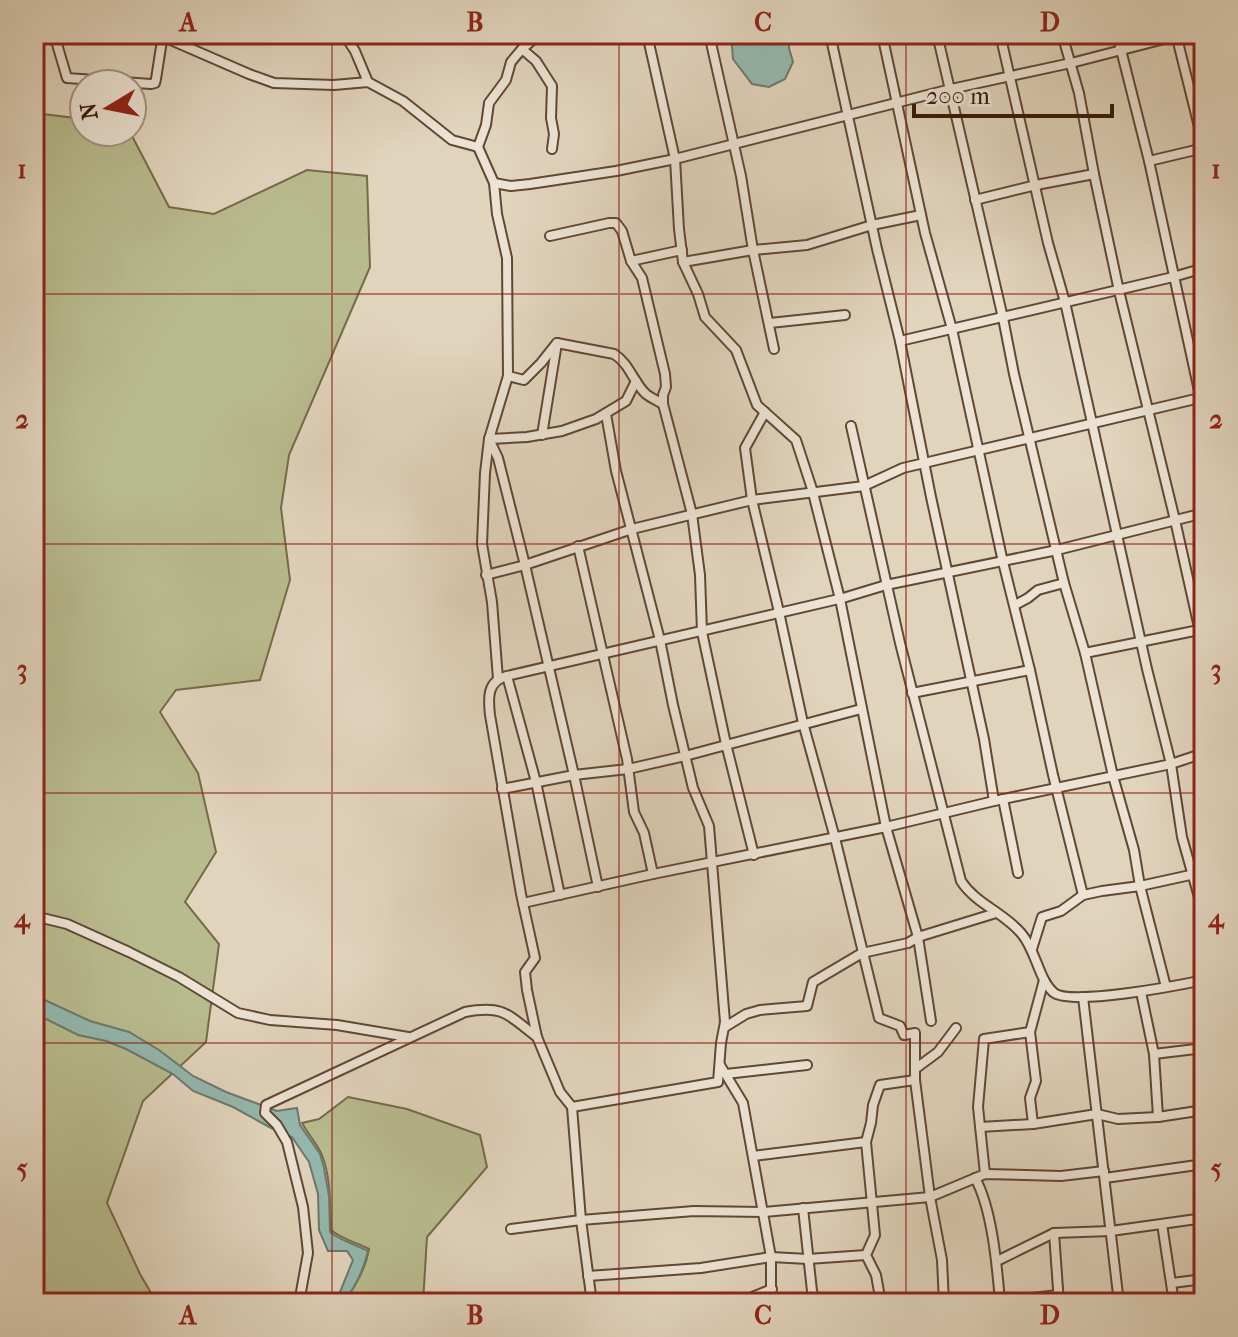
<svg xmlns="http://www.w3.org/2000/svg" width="1238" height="1337" viewBox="0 0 1238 1337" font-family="'IM FELL French Canon',serif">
  <rect width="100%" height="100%" fill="#e1d4bd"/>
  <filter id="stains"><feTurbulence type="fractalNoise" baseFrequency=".0025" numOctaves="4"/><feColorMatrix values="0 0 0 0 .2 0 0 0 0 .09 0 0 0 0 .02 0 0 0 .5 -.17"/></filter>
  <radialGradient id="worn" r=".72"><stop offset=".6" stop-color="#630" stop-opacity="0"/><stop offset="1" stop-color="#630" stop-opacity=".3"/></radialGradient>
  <g fill="#b8bb8e" stroke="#776a4a" stroke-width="2">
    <polygon points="34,113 84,119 84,132 130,132 169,207 214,214 307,170 367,176 370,267 289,455 281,508 290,580 260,680 176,690 160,712 198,773 216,852 185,902 219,944 206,1042 143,1101 107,1203 140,1274 157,1303 34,1303"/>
    <path d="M348,1097l59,12 73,26 7,32 -60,70 -4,66h-67l-7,-9c10,-14 17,-27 20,-45 -13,-7 -26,-9 -38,-19 -1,-24 0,-52 -9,-75 -5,-11 -14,-21 -20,-32l17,-4z"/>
  </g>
  <g fill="#94b8ae" stroke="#6e796b" stroke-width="2">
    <polygon points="731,34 789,34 789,48 793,62 785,79 769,87 752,84 733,59"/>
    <path d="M34,995l56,26 39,11 30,18 34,26 33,16 51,19 20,-3 3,17 20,29 4,14 5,28 1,36c11,9 25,12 38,19 -4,17 -10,31 -20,45l6,7h-12l-4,-6 15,-37 -6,-9h-19l-9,-21 -1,-36 -9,-32 -17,-25 -21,-9 -38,-21 -40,-16 -20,-17 -47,-25 -20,-8 -28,-6 -44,-22z"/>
  </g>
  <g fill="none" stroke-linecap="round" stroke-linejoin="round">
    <defs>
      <g id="minor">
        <polyline points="54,34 67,78 151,84 155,83 156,79 163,34"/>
        <polyline points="157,34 249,74 274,83 334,85 368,82 403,101 452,140 478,147"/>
        <polyline points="344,34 355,51 368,82"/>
        <polyline points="647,34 675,159 679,229 683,262 698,294 705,317 736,350 757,405 796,440 812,489 840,599 886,827 918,937 931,1021"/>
        <polyline points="709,34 741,176 753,250 774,349"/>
        <polyline points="830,34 877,249 900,341 931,497 984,739 994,801"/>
        <polyline points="882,34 925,233 952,329 1003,562 1030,670 1053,775 1083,895"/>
        <polyline points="937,34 1003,318 1014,374 1064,583 1085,653 1113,776 1134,850 1140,886 1166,987"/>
        <polyline points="1000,34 1048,243 1065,302 1147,669 1171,764 1182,837 1204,915"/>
        <polyline points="1062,34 1079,93 1094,174 1119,291 1175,520 1204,650"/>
        <polyline points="1117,34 1149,161 1204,414"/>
        <polyline points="1176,34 1204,147"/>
        <polyline points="522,49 536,61 552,86 551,118 554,134 552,149"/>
        <polyline points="1149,161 1204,148"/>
        <polyline points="494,183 511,186 530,184 616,171 675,159 951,89 1071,63 1184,34"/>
        <polyline points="975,200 1036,185 1094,174"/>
        <polyline points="550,236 609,223 616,223 622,231 631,261 642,278 665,374 666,387 663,395 663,404"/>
        <polyline points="631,261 682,250"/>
        <polyline points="683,262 753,250 807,245 872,225 921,215"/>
        <polyline points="770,323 845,315"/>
        <polyline points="900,341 1173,277 1204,268"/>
        <path d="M557,343l57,11c16,10 19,28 32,40 5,4 12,7 17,10l29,110 8,61 2,57 24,112 28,111"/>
        <polyline points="508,376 524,380 541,363 556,344"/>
        <polyline points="765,412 745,448 752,500 779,612 803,723 835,838 879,1018 900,1026 904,1035 915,1033 915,1080 930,1197 942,1260 944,1303"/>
        <path d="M851,426l49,217 61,238c15,23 42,31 60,52 15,17 17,45 32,59 15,15 127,-7 151,-12"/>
        <polyline points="542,435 557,343"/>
        <polyline points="489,439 498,458 525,565 574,775 598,887"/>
        <polyline points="489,439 527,437 562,431 596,419 626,401 636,381"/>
        <polyline points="578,546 627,759 634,812 644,833 653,874"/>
        <polyline points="486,575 525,565 632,529 752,500 864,486 903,468 1204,397"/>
        <polyline points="1015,605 1028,598 1038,590 1064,583"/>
        <polyline points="1085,653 1199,630"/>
        <polyline points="507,676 536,782 560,895"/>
        <polyline points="498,679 492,602 482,544 485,473 489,439 508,376 507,258 497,214 494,183 478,147 486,125 489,103 506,80 511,62 522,49 540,34"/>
        <polyline points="912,693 1030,670"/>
        <polyline points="502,789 574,775 628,769 685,756 861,709"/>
        <polyline points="1003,799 1018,873"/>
        <polyline points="523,903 653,874 886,827 994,801 1171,764 1204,753"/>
        <polyline points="34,916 67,924 129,952 179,977 238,1013 270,1020 337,1025 408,1037"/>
        <polyline points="1032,949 1042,917 1061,911 1083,895 1102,891 1140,886 1204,872"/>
        <polyline points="1141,992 1154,1054 1158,1117"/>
        <polyline points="1083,997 1119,1303"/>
        <polyline points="725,1027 746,1014 760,1010 807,1006 813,982 862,953 908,943 918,937 996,913"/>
        <polyline points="1030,1032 1036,1081 1030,1098 1033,1124"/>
        <polyline points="1200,1048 1204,1067"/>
        <polyline points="1154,1054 1204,1048"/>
        <polyline points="720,1065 743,1103 771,1257 771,1303"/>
        <polyline points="915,1069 938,1052 956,1028"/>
        <polyline points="726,1074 807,1065"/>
        <polyline points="572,1107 718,1082 721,1043 725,1022 709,826 693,788 673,705 660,640 616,471 606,414"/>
        <polyline points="980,1127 1033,1124 1097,1114 1118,1119 1158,1117 1204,1110"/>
        <polyline points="753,1156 866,1142"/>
        <polyline points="985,1174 978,1107 984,1039 1030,1032 1044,980"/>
        <path d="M975,1178c17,30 22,88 25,123"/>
        <polyline points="1105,1178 1204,1164"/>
        <polyline points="803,1208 812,1291 816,1303"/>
        <polyline points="1162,1224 1174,1303"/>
        <polyline points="511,1229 581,1220 694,1211 764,1212 930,1197 985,1174 1061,1176 1104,1171"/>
        <polyline points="1054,1233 1059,1303"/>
        <polyline points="997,1261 1054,1233 1111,1231 1204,1218"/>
        <polyline points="588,1276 701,1268 771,1257 808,1259 866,1255"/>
        <polyline points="1172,1283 1204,1279"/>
        <path d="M299,1303l9,-50 -5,-46 -16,-65 -10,-17 -12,-12 1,-8 199,-93c39,-7 42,2 72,25"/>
        <path d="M592,1303l-11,-83 -9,-113 -12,-15 -23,-55 -10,-47 -2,-18 10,-14 -14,-64 -31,-179c-2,-17 -3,-34 17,-39l336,-78 43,-13 171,-35 147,-37"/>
        <polyline points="748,1303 752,1297 772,1289"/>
        <polyline points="881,1303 876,1275 866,1255 875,1235 866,1142 871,1123 873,1105 880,1085 915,1080"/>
        <polyline points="986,1303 1058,1295"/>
      </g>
    </defs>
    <use href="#minor" stroke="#614834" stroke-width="12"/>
    <use href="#minor" stroke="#ece3d4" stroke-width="8"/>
  </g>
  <path fill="none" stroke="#8f2418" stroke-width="2" stroke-opacity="0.55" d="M332,34v1269M619,34v1269M906,34v1269M34,294h1170M34,544h1170M34,793h1170M34,1043h1170"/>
  <rect width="1238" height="1337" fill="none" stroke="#e1d4bd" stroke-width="88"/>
  <g transform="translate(108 108) rotate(260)"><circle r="38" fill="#ece3d4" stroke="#a39382" stroke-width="2"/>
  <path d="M0-6L14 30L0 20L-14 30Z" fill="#8f2418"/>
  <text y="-12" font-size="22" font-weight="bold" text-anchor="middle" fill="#361a07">N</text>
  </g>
  <path d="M914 104v12h198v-12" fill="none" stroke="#361a07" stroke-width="4"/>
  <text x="926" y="104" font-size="24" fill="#361a07" stroke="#ece3d4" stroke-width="6" paint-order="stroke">200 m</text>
  <rect x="44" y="44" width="1150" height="1249" fill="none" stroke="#8f2418" stroke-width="3"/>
  <g font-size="26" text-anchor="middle" font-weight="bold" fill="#8f2418">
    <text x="188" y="31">A</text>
    <text x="475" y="31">B</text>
    <text x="763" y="31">C</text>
    <text x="1050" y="31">D</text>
    <text x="22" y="178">1</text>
    <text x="1216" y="178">1</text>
    <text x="22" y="428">2</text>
    <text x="1216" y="428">2</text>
    <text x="22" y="678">3</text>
    <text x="1216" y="678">3</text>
    <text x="22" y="927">4</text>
    <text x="1216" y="927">4</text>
    <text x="22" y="1177">5</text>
    <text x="1216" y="1177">5</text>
    <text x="188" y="1324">A</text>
    <text x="475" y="1324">B</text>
    <text x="763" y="1324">C</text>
    <text x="1050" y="1324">D</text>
  </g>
  <rect width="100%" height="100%" filter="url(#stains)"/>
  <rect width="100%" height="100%" fill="url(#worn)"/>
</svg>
